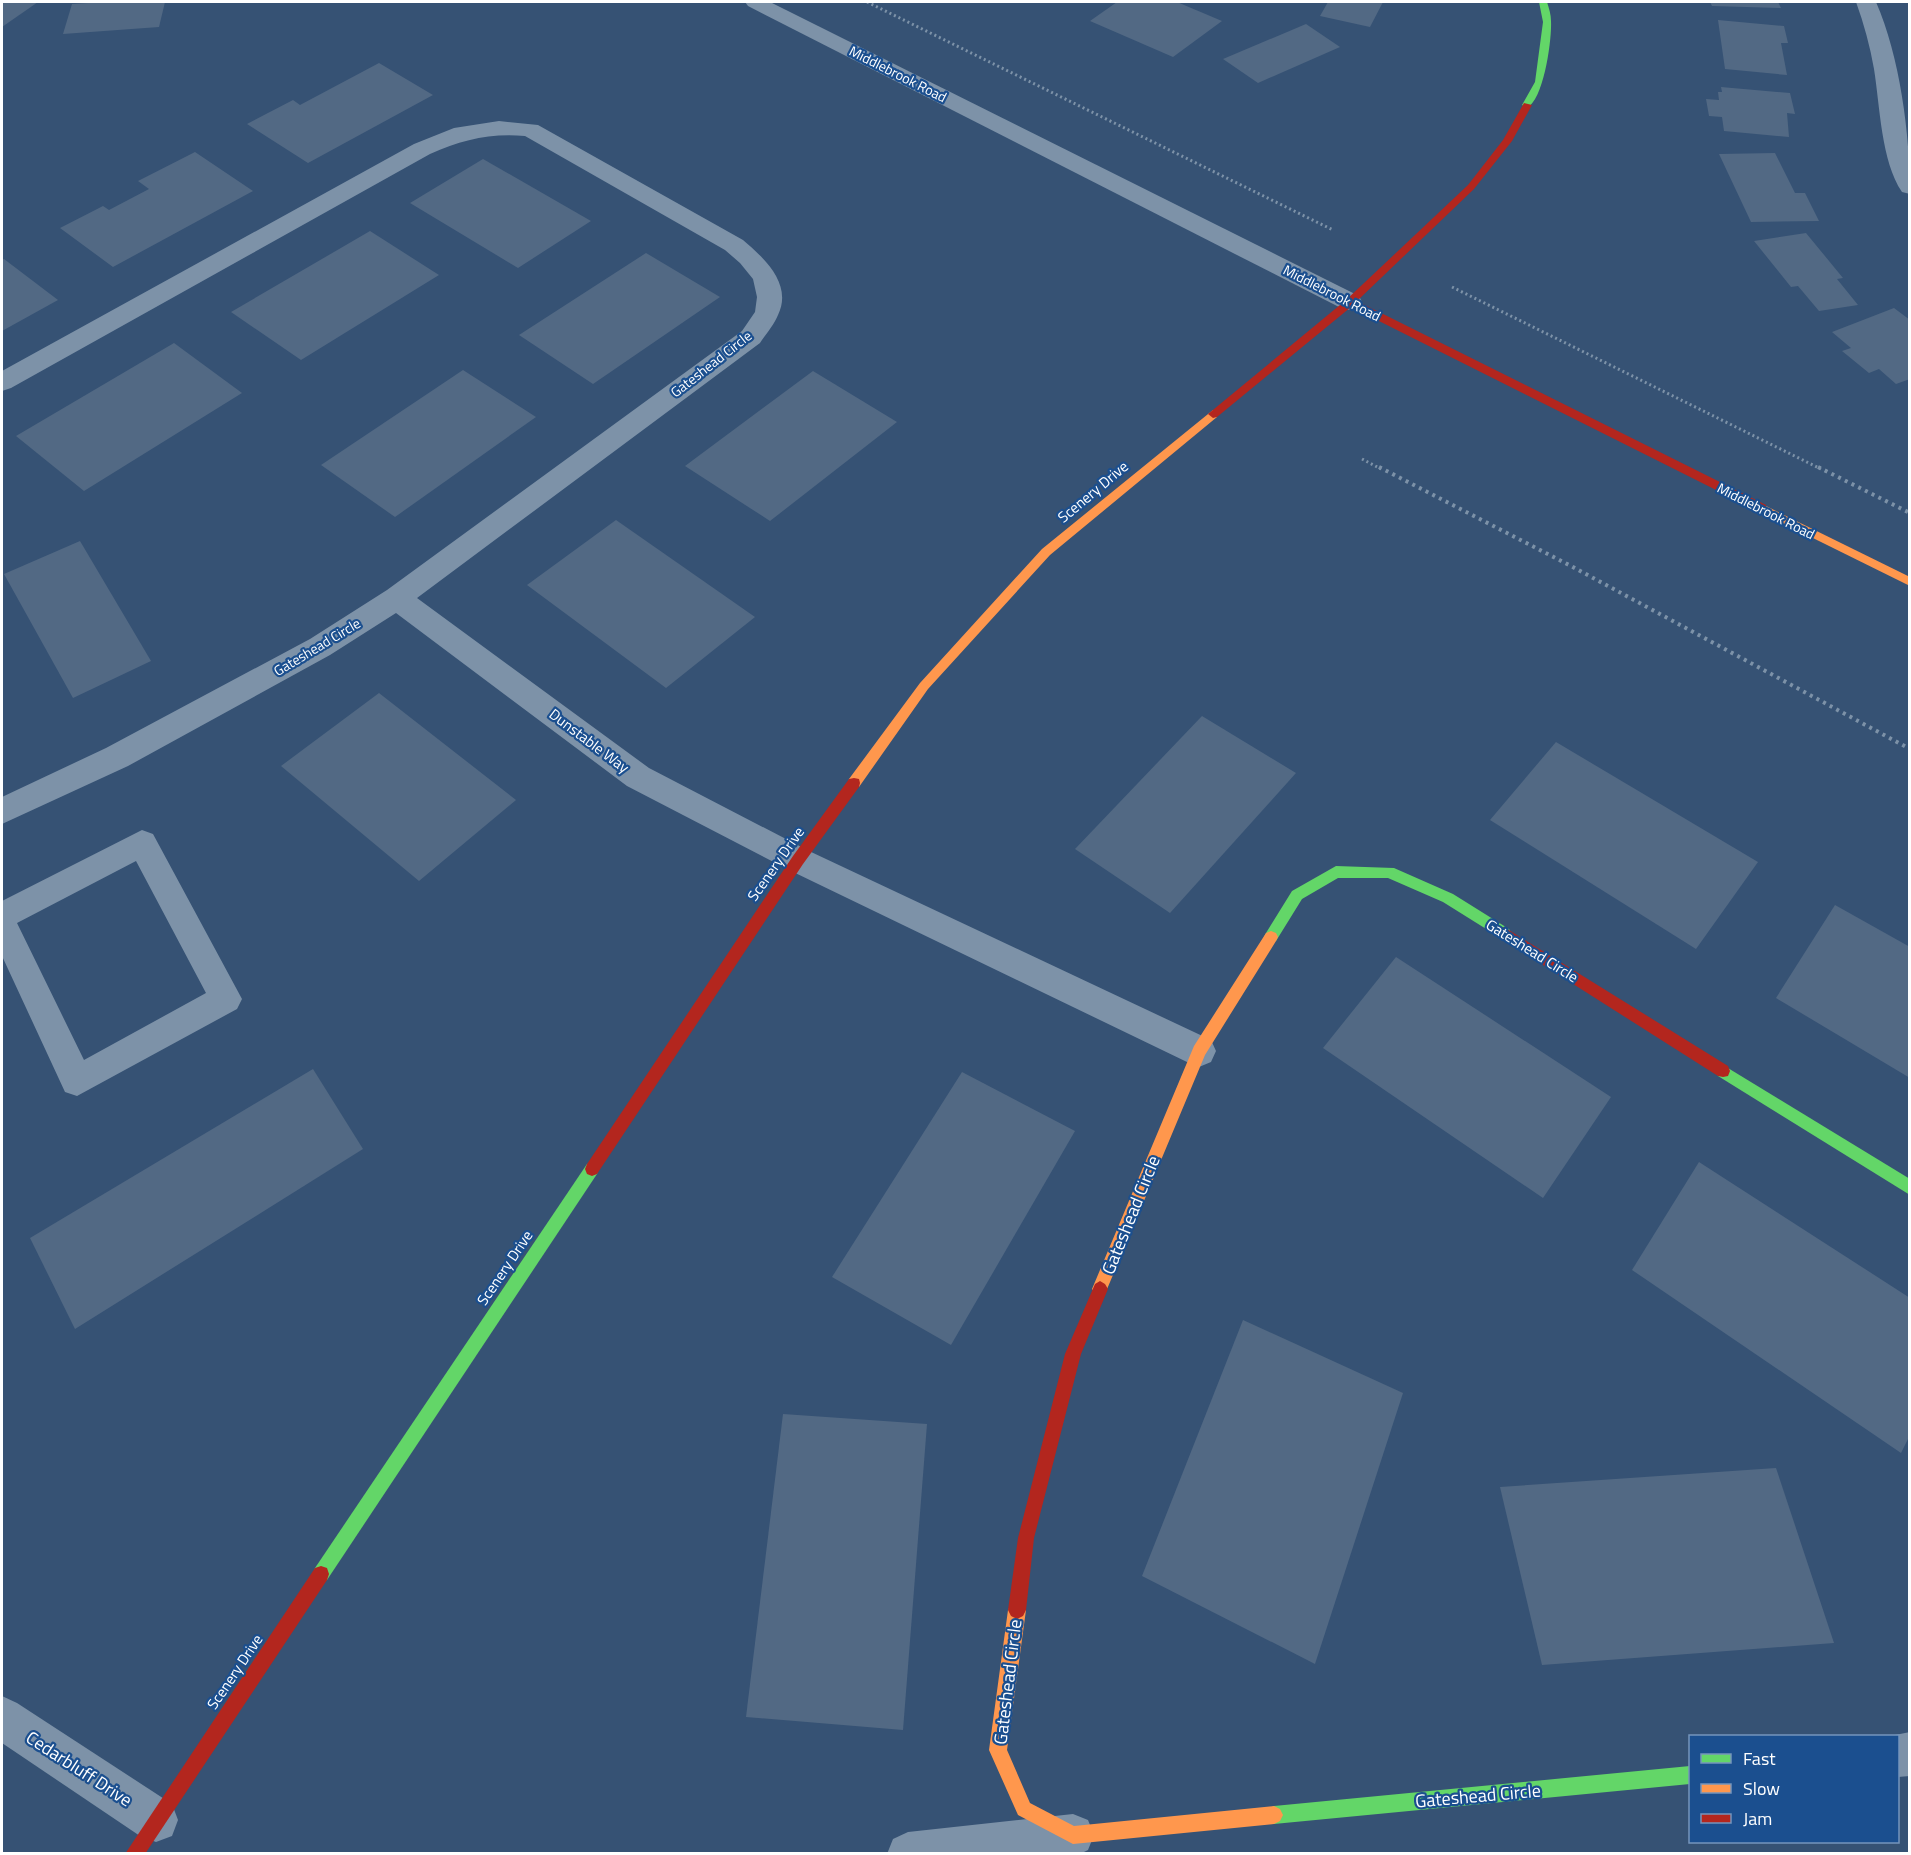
<svg xmlns="http://www.w3.org/2000/svg" width="1911" height="1855" viewBox="0 0 1911 1855" font-family="'Titillium Web',sans-serif">
  <rect width="100%" height="100%" fill="#365274"/>
  <g fill="#526984">
    <polygon points="2,2 38,2 2,27"/>
    <polygon points="103,2 165,2 159,27 63,34 72,4"/>
    <polygon points="1117,2 1177,2 1222,21 1173,57 1090,21"/>
    <polygon points="1328,2 1383,2 1370,27 1320,16"/>
    <polygon points="1710,2 1778,2 1781,8 1712,6"/>
    <polygon points="1718,20 1784,26 1788,43 1781,43 1787,75 1725,69"/>
    <polygon points="1306,24 1340,47 1258,83 1223,59"/>
    <polygon points="379,63 433,95 308,163 247,124 293,100 300,105"/>
    <polygon points="1721,87 1790,93 1795,114 1787,113 1789,137 1724,131 1722,117 1709,116 1706,99 1719,100 1718,92 1722,92"/>
    <polygon points="195,152 253,191 113,267 60,228 103,206 109,210 149,189 138,181"/>
    <polygon points="1775,153 1795,193 1805,193 1819,221 1751,222 1719,154"/>
    <polygon points="483,159 591,221 518,268 410,203"/>
    <polygon points="370,231 439,275 301,360 231,312"/>
    <polygon points="1806,233 1843,278 1837,279 1858,305 1819,311 1798,286 1791,287 1754,241"/>
    <polygon points="646,253 720,297 593,384 519,335"/>
    <polygon points="4,259 58,300 2,331 2,260"/>
    <polygon points="1894,308 1910,320 1910,379 1896,384 1879,369 1869,373 1842,351 1851,348 1832,332"/>
    <polygon points="174,343 242,393 84,491 16,436"/>
    <polygon points="463,370 536,417 395,517 321,465"/>
    <polygon points="813,371 897,422 770,521 685,466"/>
    <polygon points="616,520 755,617 666,688 527,585"/>
    <polygon points="80,541 151,661 73,698 4,574"/>
    <polygon points="379,693 516,800 419,881 281,766"/>
    <polygon points="1202,716 1296,773 1170,913 1075,849"/>
    <polygon points="1556,742 1758,862 1696,949 1490,820"/>
    <polygon points="1835,905 1910,947 1910,1078 1776,998"/>
    <polygon points="1396,957 1611,1097 1543,1198 1323,1048"/>
    <polygon points="313,1069 363,1149 75,1329 30,1238"/>
    <polygon points="962,1072 1075,1131 951,1345 832,1277"/>
    <polygon points="1699,1162 1910,1298 1910,1435 1901,1453 1632,1270"/>
    <polygon points="1243,1320 1403,1393 1315,1664 1142,1576"/>
    <polygon points="783,1414 927,1424 903,1730 746,1717"/>
    <polygon points="1776,1468 1834,1643 1542,1665 1500,1487"/>
  </g>
  <g fill="none" stroke-linecap="round" stroke-linejoin="round">
    <g stroke="#7d92a8" stroke-width="3" stroke-dasharray="2 3" stroke-linecap="butt">
      <polyline points="867,2 1333,230"/>
      <polyline points="1452,287 1821,469"/>
      <polyline points="1362,459 1381,469"/>
    </g>
    <g stroke="#7d92a8" stroke-width="4" stroke-dasharray="3 4.5" stroke-linecap="butt">
      <polyline points="1379,467 1571,566 1910,749"/>
      <polyline points="1818,467 1910,513"/>
    </g>
    <g fill="#7d92a8" fill-rule="evenodd">
      <path d="M142,830l11,4 89,165 -5,10 -160,87 -12,-4 -63,-136v-55zM136,861l70,132 -122,67 -67,-137z"/>
      <polygon points="1073,1814 1088,1820 1094,1835 1088,1850 1080,1854 887,1854 893,1839 908,1832"/>
    </g>
    <g fill="#7d92a8" fill-rule="evenodd">
      <polygon points="745,2 770,2 1359,296 1362,302 1359,308 1350,310 1341,308 748,6"/>
      <path d="M1856,2h20c24,55 34,132 34,192l-8,-2c-21,-31 -22,-86 -28,-123 -4,-23 -10,-45 -18,-67z"/>
      <path d="M499,121l39,4 205,115c21,18 50,44 35,75 -4,10 -12,19 -18,28l-343,255 232,170 160,83 402,189 5,11 -5,11 -12,5 -12,-5 -400,-193 -160,-83 -231,-173 -66,42 -202,111 -126,58v-27l104,-49 204,-109 77,-49 355,-259 13,-19 2,-15 -4,-18 -13,-16 -15,-13 -200,-114c-36,-3 -63,4 -95,18l-419,234 -9,3v-20l412,-227 40,-16z"/>
      <polygon points="2,1696 17,1703 172,1804 178,1820 172,1836 156,1842 140,1836 2,1743"/>
      <polygon points="1910,1732 1910,1776 1898,1777 1898,1736 1890,1736"/>
    </g>
    <g fill="#63d668" fill-rule="evenodd">
      <path d="M1539,2h8c2,6 4,13 4,19 1,19 -7,78 -24,87l-5,-3 13,-23 8,-60z"/>
      <polygon points="1336,866 1394,868 1453,894 1509,929 1511,933 1509,937 1504,939 1499,937 1443,902 1388,878 1338,878 1302,899 1276,941 1271,943 1266,941 1264,937 1266,933 1292,891"/>
      <polygon points="1723,1065 1910,1179 1910,1195 1718,1076 1716,1071 1718,1066"/>
      <polygon points="592,1162 597,1164 599,1169 597,1174 327,1580 321,1582 315,1580 313,1574 315,1568 587,1164"/>
      <polygon points="1690,1766 1690,1784 1274,1824 1268,1821 1265,1815 1268,1809 1274,1806"/>
    </g>
    <g fill="#ff974d" fill-rule="evenodd">
      <polygon points="1213,410 1217,411 1217,417 1050,555 928,689 859,787 849,787 848,783 849,779 920,683 1042,549"/>
      <polygon points="1762,504 1910,577 1910,586 1758,511 1758,505"/>
      <polygon points="1271,931 1276,933 1278,937 1276,941 1205,1055 1105,1294 1100,1297 1095,1294 1092,1289 1194,1046 1266,933"/>
      <polygon points="1017,1601 1023,1604 1026,1610 1007,1750 1030,1803 1074,1826 1274,1806 1280,1809 1283,1815 1280,1821 1274,1824 1073,1844 1018,1815 989,1750 1008,1610 1011,1604"/>
    </g>
    <g fill="#b3261e" fill-rule="evenodd">
      <polygon points="1524,103 1532,105 1512,141 1474,189 1357,301 1766,505 1766,511 1758,511 1351,307 1217,417 1213,418 1208,414 1346,300 1468,185 1503,140"/>
      <polygon points="854,778 859,779 860,783 859,787 803,864 597,1174 592,1176 587,1174 585,1169 587,1164 793,856 849,779"/>
      <polygon points="1504,927 1728,1066 1730,1071 1728,1076 1723,1077 1718,1076 1499,937 1497,933 1499,929"/>
      <polygon points="1100,1281 1105,1284 1108,1289 1081,1354 1034,1538 1026,1610 1023,1616 1017,1619 1011,1616 1008,1610 1018,1538 1065,1354 1095,1284"/>
      <polygon points="321,1566 327,1568 329,1574 327,1580 145,1854 125,1854 315,1568"/>
    </g>
  </g>
  <g text-anchor="middle" stroke-width="4.5" stroke-linejoin="round" paint-order="stroke">
    <g font-size="14" fill="#fff" stroke="#1b4f8f">
      <text transform="translate(898 74) rotate(27)" y="5">Middlebrook Road</text>
      <text transform="translate(1332 293) rotate(27)" y="5">Middlebrook Road</text>
      <text transform="translate(711 364) rotate(-38)" y="5">Gateshead Circle</text>
      <text transform="translate(1766 511) rotate(27)" y="5">Middlebrook Road</text>
      <text transform="translate(317 647) rotate(-31)" y="5">Gateshead Circle</text>
    </g>
    <g font-size="15" fill="#fff" stroke="#1b4f8f">
      <text transform="translate(1093 492) rotate(-40)" y="5">Scenery Drive</text>
      <text transform="translate(589 741) rotate(37)" y="5">Dunstable Way</text>
      <text transform="translate(776 864) rotate(-55)" y="5">Scenery Drive</text>
      <text transform="translate(1532 951) rotate(32)" y="5">Gateshead Circle</text>
      <text transform="translate(505 1268) rotate(-56)" y="5">Scenery Drive</text>
      <text transform="translate(235 1672) rotate(-56)" y="5">Scenery Drive</text>
    </g>
    <g font-size="18" fill="#fff" stroke="#1b4f8f">
      <text transform="translate(1131 1215) rotate(-68)" y="6">Gateshead Circle</text>
      <text transform="translate(1008 1682) rotate(-83)" y="6">Gateshead Circle</text>
      <text transform="translate(79 1769) rotate(33)" y="6">Cedarbluff Drive</text>
      <text transform="translate(1478 1796) rotate(-5)" y="6">Gateshead Circle</text>
    </g>
  </g>
  <rect width="1911" height="1855" fill="none" stroke="#ffffff" stroke-width="6"/>
  <rect x="1689" y="1735" width="210" height="108" fill="#1b4f8f" stroke="#7695bc" stroke-width="1.5"/>
  <rect x="1701" y="1754" width="30" height="9" fill="#63d668" stroke="#7695bc" stroke-width="1.5"/>
  <text x="1743" y="1765" font-size="18" fill="#ffffff">Fast</text>
  <rect x="1701" y="1784" width="30" height="9" fill="#ff974d" stroke="#7695bc" stroke-width="1.5"/>
  <text x="1743" y="1795" font-size="18" fill="#ffffff">Slow</text>
  <rect x="1701" y="1814" width="30" height="9" fill="#b3261e" stroke="#7695bc" stroke-width="1.5"/>
  <text x="1743" y="1825" font-size="18" fill="#ffffff">Jam</text>
</svg>
